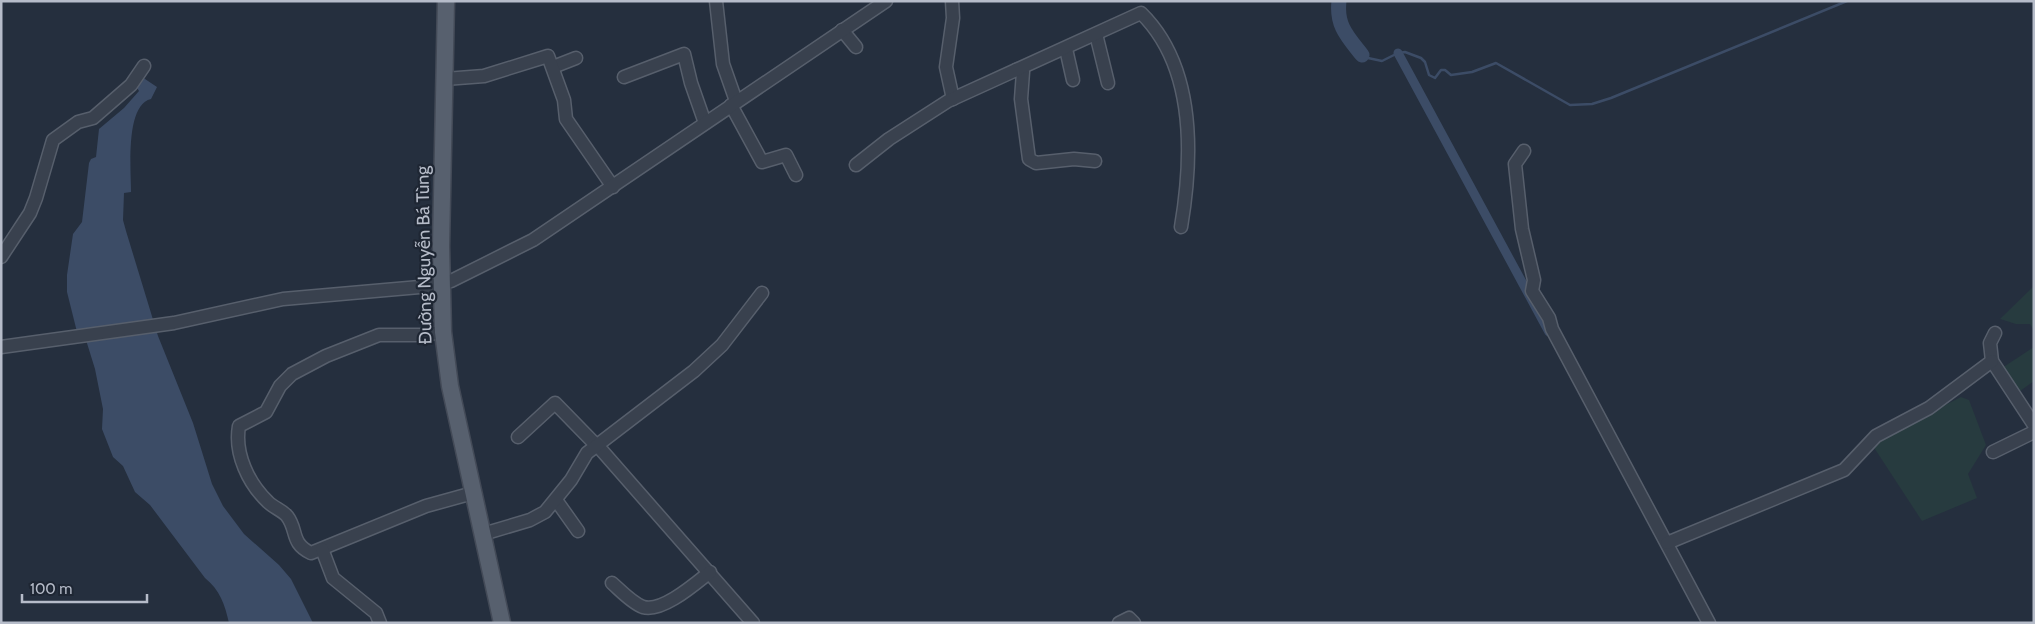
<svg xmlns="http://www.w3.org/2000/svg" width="2035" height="624" viewBox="0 0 2035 624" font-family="Cabin,sans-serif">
  <rect width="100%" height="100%" fill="#252f3e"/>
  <g fill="#273b3f">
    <polygon points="2034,286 2034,331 2030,324 2016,324 2000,319"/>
    <polygon points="2034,347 2034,381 2020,391 2002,368"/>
    <polygon points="1961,397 1969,400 1986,445 1968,474 1977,498 1922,521 1871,443"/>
  </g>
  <path fill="#3c4c66" d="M142,77l15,10 -6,12c-26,6 -20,71 -20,93l-7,1 -1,27 3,11 32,105 35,87 19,61 11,22 21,28 35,31 12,14 22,44h-84c-4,-18 -9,-33 -24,-45l-55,-73 -15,-13 -12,-26 -10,-9 -11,-28 1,-20 -8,-40 -9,-29 -9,-8 -10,-40v-17l6,-41 9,-12 7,-59 2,-4 5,-2 3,-28 25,-21 15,-17 -3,-5z"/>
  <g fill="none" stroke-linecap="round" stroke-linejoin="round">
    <polyline stroke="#3c4c66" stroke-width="2.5" points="1362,55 1368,58 1382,61 1398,53 1405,52 1421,58 1425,62 1429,75 1435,78 1441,70 1445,70 1451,75 1472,72 1496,63 1570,105 1592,104 1611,98 1847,1"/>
    <polyline stroke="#3c4c66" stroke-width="9" points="1398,53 1549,332"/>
    <path stroke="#3c4c66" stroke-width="15" d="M1339,1c-3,25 9,36 23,54"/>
    <defs>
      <g id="minor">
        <polyline points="716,1 723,64 736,101"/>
        <polyline points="952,1 953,18 946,67 953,99"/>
        <polyline points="842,30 856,47"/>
        <polyline points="1096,34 1108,83"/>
        <polyline points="1066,49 1073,80"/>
        <polyline points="553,67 576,58"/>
        <polyline points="1016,70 1023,72 1021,99 1029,159 1036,163 1074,159 1095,161"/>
        <polyline points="624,77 684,54 691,83 705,123"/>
        <polyline points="445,79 484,76 548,56 564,100 566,119 613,187"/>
        <polyline points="731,105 762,162 786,155 796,175"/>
        <polyline points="1524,151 1515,164 1522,229 1534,280 1532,291 1549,318 1552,329 1709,623"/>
        <path d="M856,165l33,-26 59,-38 193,-88c55,54 52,143 40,214"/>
        <polyline points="1,257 30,213 36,198 53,140 78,122 93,118 131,85 144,66"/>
        <path d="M443,332l-22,3h-42l-53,21 -34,18 -12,12 -14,26 -27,14c-5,28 10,58 29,76 6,6 14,8 19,14 11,14 3,27 24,37l115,-47 47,-13"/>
        <polyline points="1995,333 1990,343 1992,361 2034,425"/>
        <polyline points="1,347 174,323 283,299 431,286 451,281 533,240 886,1"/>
        <polyline points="518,437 555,403 596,445"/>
        <polyline points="597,445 753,623"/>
        <polyline points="1993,452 2034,432"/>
        <polyline points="556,500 578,531"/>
        <polyline points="483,534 530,520 545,512 571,480 587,453 694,371 722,345 762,293"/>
        <polyline points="1667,543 1844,470 1876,436 1929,408 1992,361"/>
        <polyline points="322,549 333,578 376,613 380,623"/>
        <path d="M612,583c9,8 20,20 31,24 19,6 53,-24 67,-35"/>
        <polyline points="1119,623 1129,618 1134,623"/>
      </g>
      <polyline id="major" points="446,1 441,246 443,332 450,386 502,623"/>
    </defs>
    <use href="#minor" stroke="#575f6c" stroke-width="15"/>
    <use href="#major" stroke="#434a57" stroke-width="19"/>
    <use href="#minor" stroke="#39414e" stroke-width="12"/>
    <use href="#major" stroke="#57606e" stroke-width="16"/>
  </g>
  <g text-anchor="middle" stroke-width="4.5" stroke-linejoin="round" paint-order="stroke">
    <g font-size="18" fill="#b6bcc9" stroke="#1e2633">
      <text transform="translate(424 255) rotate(-91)" y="6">Đường Nguyễn Bá Tùng</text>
    </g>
  </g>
  <rect width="2035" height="624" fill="none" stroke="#b6bcc9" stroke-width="5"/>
  <path d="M22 594v8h125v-8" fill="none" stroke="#b6bcc9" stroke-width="2.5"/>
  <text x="30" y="594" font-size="15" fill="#b6bcc9" stroke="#1e2633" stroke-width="4" paint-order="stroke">100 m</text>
</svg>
